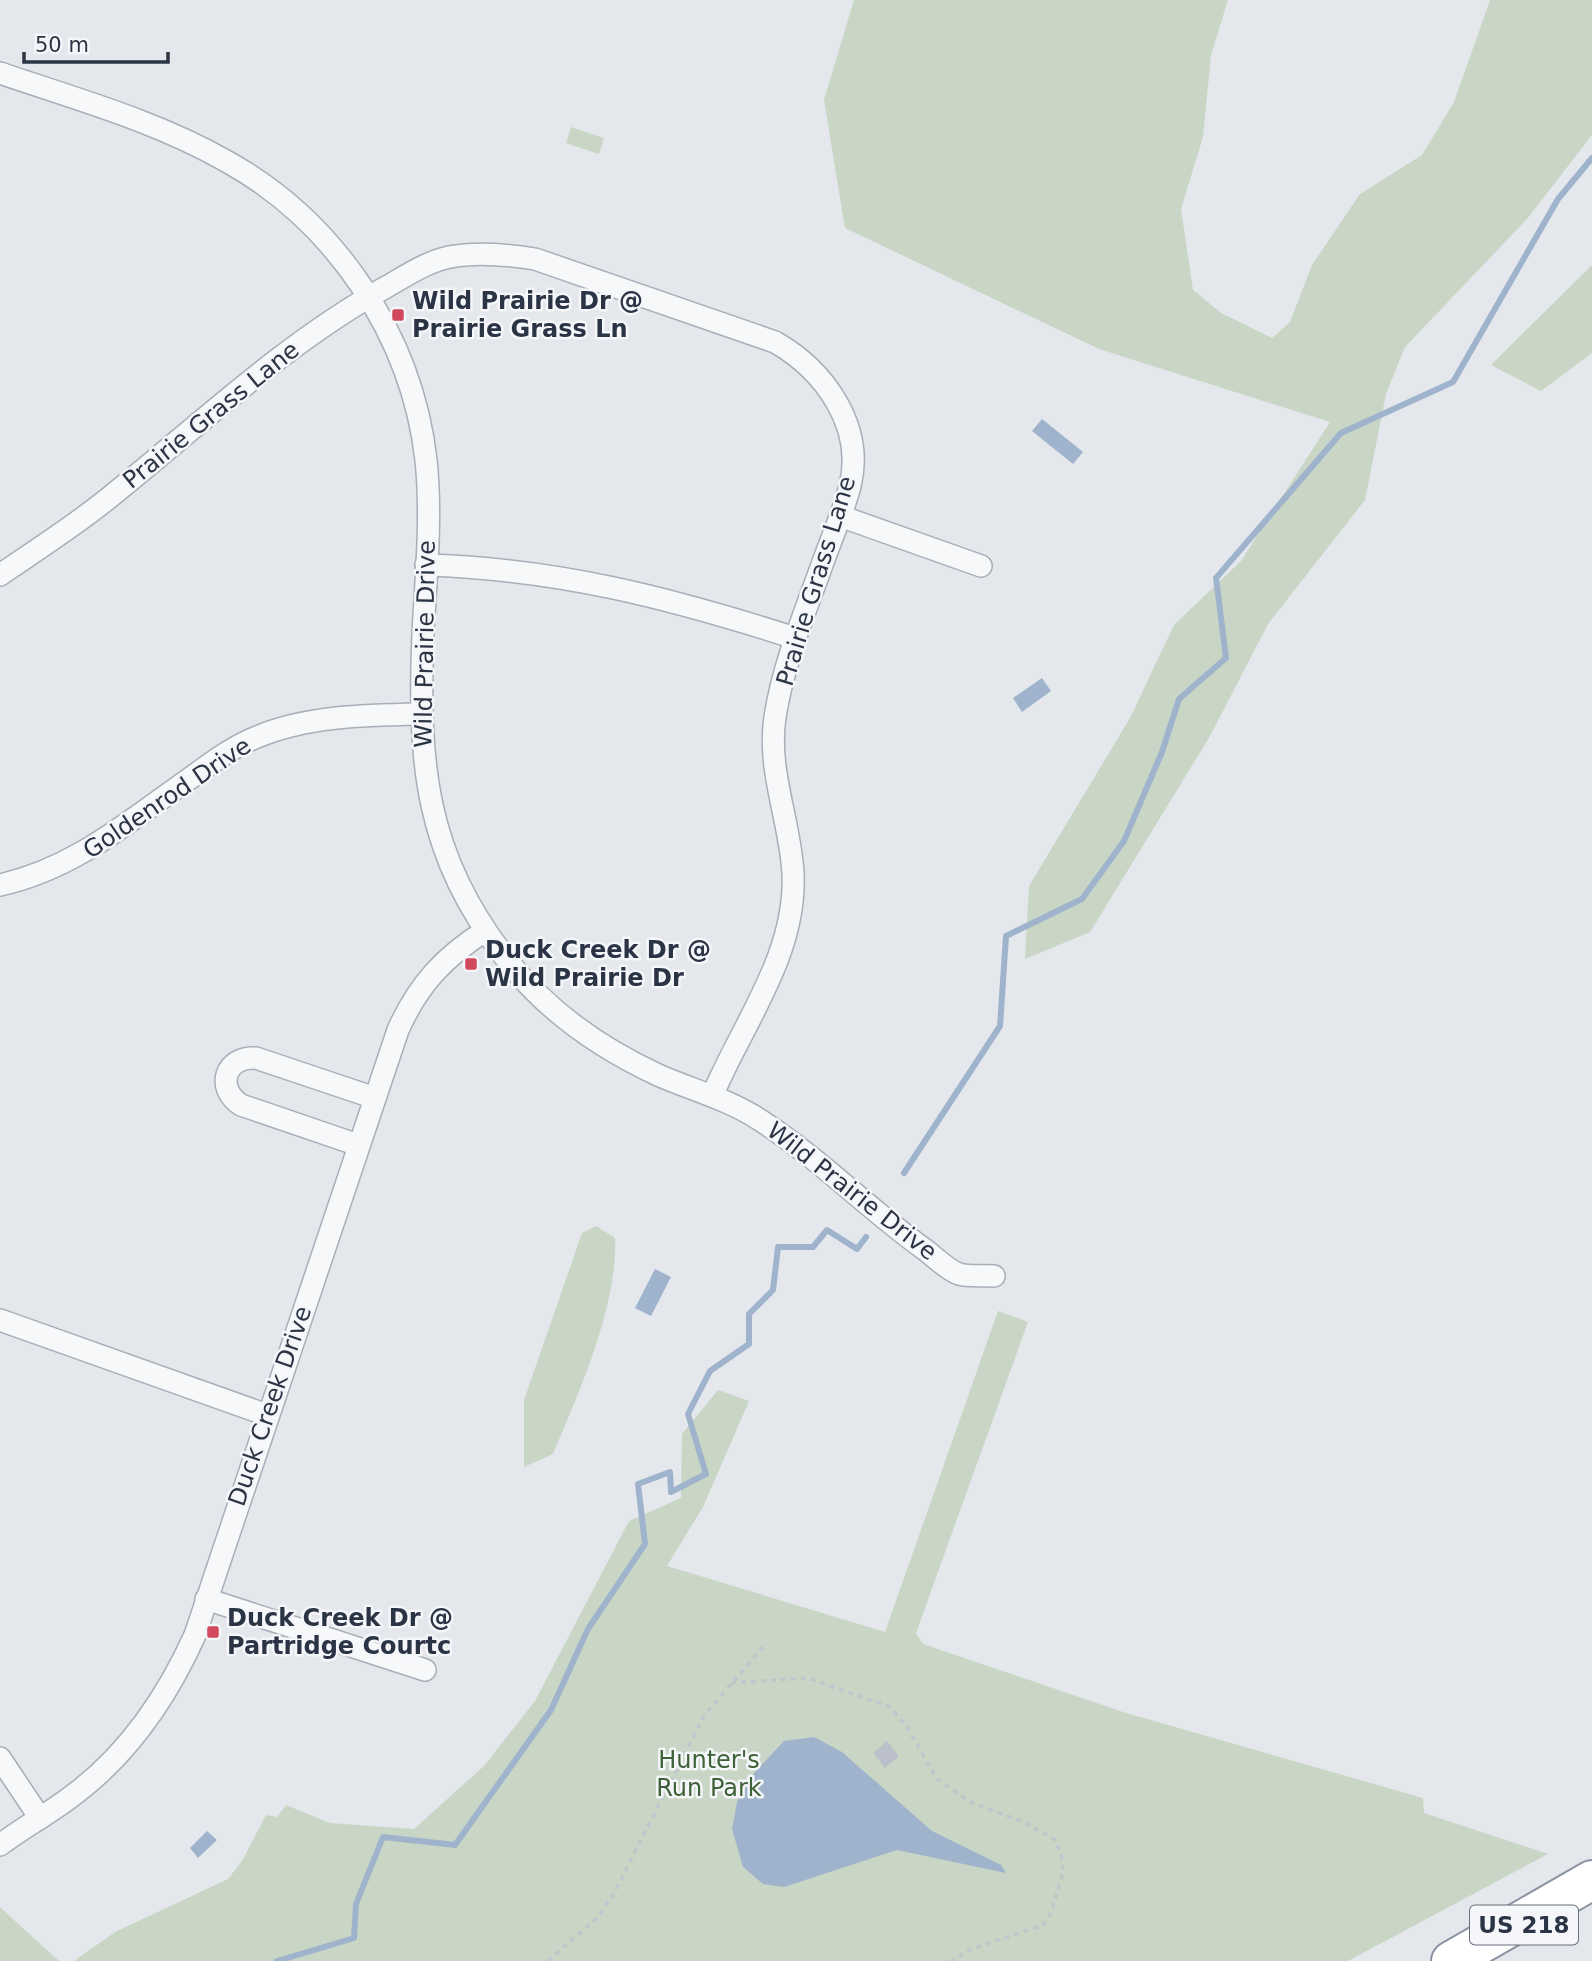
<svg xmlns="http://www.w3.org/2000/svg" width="1592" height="1961" viewBox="0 0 1592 1961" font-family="'DejaVu Sans',sans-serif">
  <rect width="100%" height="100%" fill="#e4e7ec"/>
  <g fill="#c9d6c5">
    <polygon points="854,0 1228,0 1211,55 1203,137 1181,209 1193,290 1221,313 1272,338 1290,322 1312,265 1360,194 1422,155 1454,102 1490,0 1592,0 1592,135 1527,219 1405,347 1386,394 1365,500 1268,624 1209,738 1090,932 1025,959 1029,886 1130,718 1174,625 1241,561 1330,422 1099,349 845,228 824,100"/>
    <polygon points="571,127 604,138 599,154 566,143"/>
    <polygon points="1592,265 1592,353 1541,391 1491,365"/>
    <path d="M596,1226l19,12c3,68 -36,154 -62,216l-29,13v-67l58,-167z"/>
    <polygon points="998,1311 1028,1322 916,1633 923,1644 1123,1712 1423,1798 1424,1813 1548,1854 1348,1961 74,1961 115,1932 228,1879 242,1861 266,1815 277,1817 286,1805 330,1823 414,1829 484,1766 535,1701 629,1521 681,1498 682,1434 718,1390 749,1401 703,1507 667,1566 885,1632"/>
    <polygon points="0,1907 2,1909 59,1961 0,1961"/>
  </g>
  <g fill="#9fb4cc">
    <polygon points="1042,419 1083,452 1073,464 1032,431"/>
    <polygon points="1042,678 1051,691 1022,712 1013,698"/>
    <polygon points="655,1269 671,1277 651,1316 635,1308"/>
    <polygon points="814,1737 842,1752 932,1831 1001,1865 1006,1873 897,1850 784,1887 763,1884 743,1867 732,1829 737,1802 754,1773 784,1741"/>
    <polygon points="207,1831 217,1840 198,1858 190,1848"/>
  </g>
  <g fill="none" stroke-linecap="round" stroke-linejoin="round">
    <g stroke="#9fb4cc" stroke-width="6">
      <polyline points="904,1173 1000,1026 1006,936 1082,899 1124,841 1162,752 1179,699 1226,658 1216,578 1341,433 1453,382 1558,199 1592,158"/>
      <polyline points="277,1961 354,1938 356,1904 383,1837 455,1845 551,1710 588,1629 645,1544 638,1484 670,1472 671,1492 706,1474 688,1414 710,1371 749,1344 749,1314 773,1290 778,1247 813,1247 827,1230 857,1249 866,1237"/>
    </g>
  </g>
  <polygon fill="#bbc0ca" points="887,1741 899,1756 885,1768 873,1753"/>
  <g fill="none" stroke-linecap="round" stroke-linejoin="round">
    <defs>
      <g id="street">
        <path d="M0,73c76,26 156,48 226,88 109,60 186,175 200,299 6,57 0,116 -3,173 -5,130 1,220 84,327 39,50 93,88 151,115 34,15 70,24 102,45 59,38 107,88 164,129 10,7 23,21 35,25 10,3 25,1 35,2"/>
        <polyline points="840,516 981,566"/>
        <path d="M426,565c133,4 244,33 369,73"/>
        <path d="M0,575c41,-28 83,-55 121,-87 87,-71 168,-147 267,-202 21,-12 43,-27 68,-30 25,-4 54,-1 79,3l240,83c49,28 90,84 75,144 -7,27 -19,53 -28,79 -18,50 -39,100 -47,152 -8,54 15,103 18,156 4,81 -50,150 -80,221"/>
        <path d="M0,885c74,-16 129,-64 189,-106 21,-15 43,-32 68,-42 50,-21 109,-22 163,-23"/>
        <path d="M358,1145l-117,-40c-26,-17 -16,-49 15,-47l119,40"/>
        <polyline points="0,1320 267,1415"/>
        <polyline points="206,1599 425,1670"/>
        <polyline points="0,1758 40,1818"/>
        <path d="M0,1845c24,-18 52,-33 76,-52 54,-41 91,-96 119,-158l203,-605c20,-45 46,-73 87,-99"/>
      </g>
      <polyline id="highway" points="1451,1961 1592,1880"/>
    </defs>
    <use href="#street" stroke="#a9aeb7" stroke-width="24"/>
    <use href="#highway" stroke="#8b94a3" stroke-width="42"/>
    <g stroke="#c2c5cb" stroke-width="3.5" stroke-dasharray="5 5" stroke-linecap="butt">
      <polyline points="731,1683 808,1678 890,1707 907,1727 937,1779 970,1802 1023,1822 1054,1839 1061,1853 1063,1872 1051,1913 1043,1925 971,1949 951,1961"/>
      <polyline points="548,1961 598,1917 613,1895 704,1716 763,1647"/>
    </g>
    <use href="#street" stroke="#f7f8fa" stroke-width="21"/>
    <use href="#highway" stroke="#fff" stroke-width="38"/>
  </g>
  <g fill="#d1495b" stroke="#f4f6f9" stroke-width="2.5">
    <rect x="391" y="308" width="14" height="14" rx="3.5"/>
    <rect x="464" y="957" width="14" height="14" rx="3.5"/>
    <rect x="206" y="1625" width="14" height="14" rx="3.5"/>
  </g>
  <g text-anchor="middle" stroke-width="5" stroke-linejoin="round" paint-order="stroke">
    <rect fill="#f4f6f9" stroke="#676e7b" stroke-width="2" x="1470" y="1905.5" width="108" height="39" rx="5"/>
    <g font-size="23" font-weight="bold" fill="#2b3445">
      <text x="1524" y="1933">US 218</text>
    </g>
    <g font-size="24" font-weight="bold" fill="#2b3445" stroke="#f4f6f9" text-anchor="start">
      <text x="412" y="309">Wild Prairie Dr @<tspan x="412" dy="28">Prairie Grass Ln</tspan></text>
      <text x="485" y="958">Duck Creek Dr @<tspan x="485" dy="28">Wild Prairie Dr</tspan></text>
      <text x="227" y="1626">Duck Creek Dr @<tspan x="227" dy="28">Partridge Courtc</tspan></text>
    </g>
    <g font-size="24" fill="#2b3445" stroke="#f4f6f9">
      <text transform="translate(211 415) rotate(-39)" y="8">Prairie Grass Lane</text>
      <text transform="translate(816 581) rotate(-73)" y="8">Prairie Grass Lane</text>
      <text transform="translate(425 644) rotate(-89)" y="8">Wild Prairie Drive</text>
      <text transform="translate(167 798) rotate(-34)" y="8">Goldenrod Drive</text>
      <text transform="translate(852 1191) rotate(38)" y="8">Wild Prairie Drive</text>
      <text transform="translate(270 1406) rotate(-71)" y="8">Duck Creek Drive</text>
    </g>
    <g font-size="24" fill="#3f6138" stroke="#f4f6f9">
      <text x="709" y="1768">Hunter's<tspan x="709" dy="28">Run Park</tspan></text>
    </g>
  </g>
  <path d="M24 52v10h144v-10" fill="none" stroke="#2b3445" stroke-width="3.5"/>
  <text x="35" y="52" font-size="21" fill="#2b3445" stroke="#f4f6f9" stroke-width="5" paint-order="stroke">50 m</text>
</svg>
